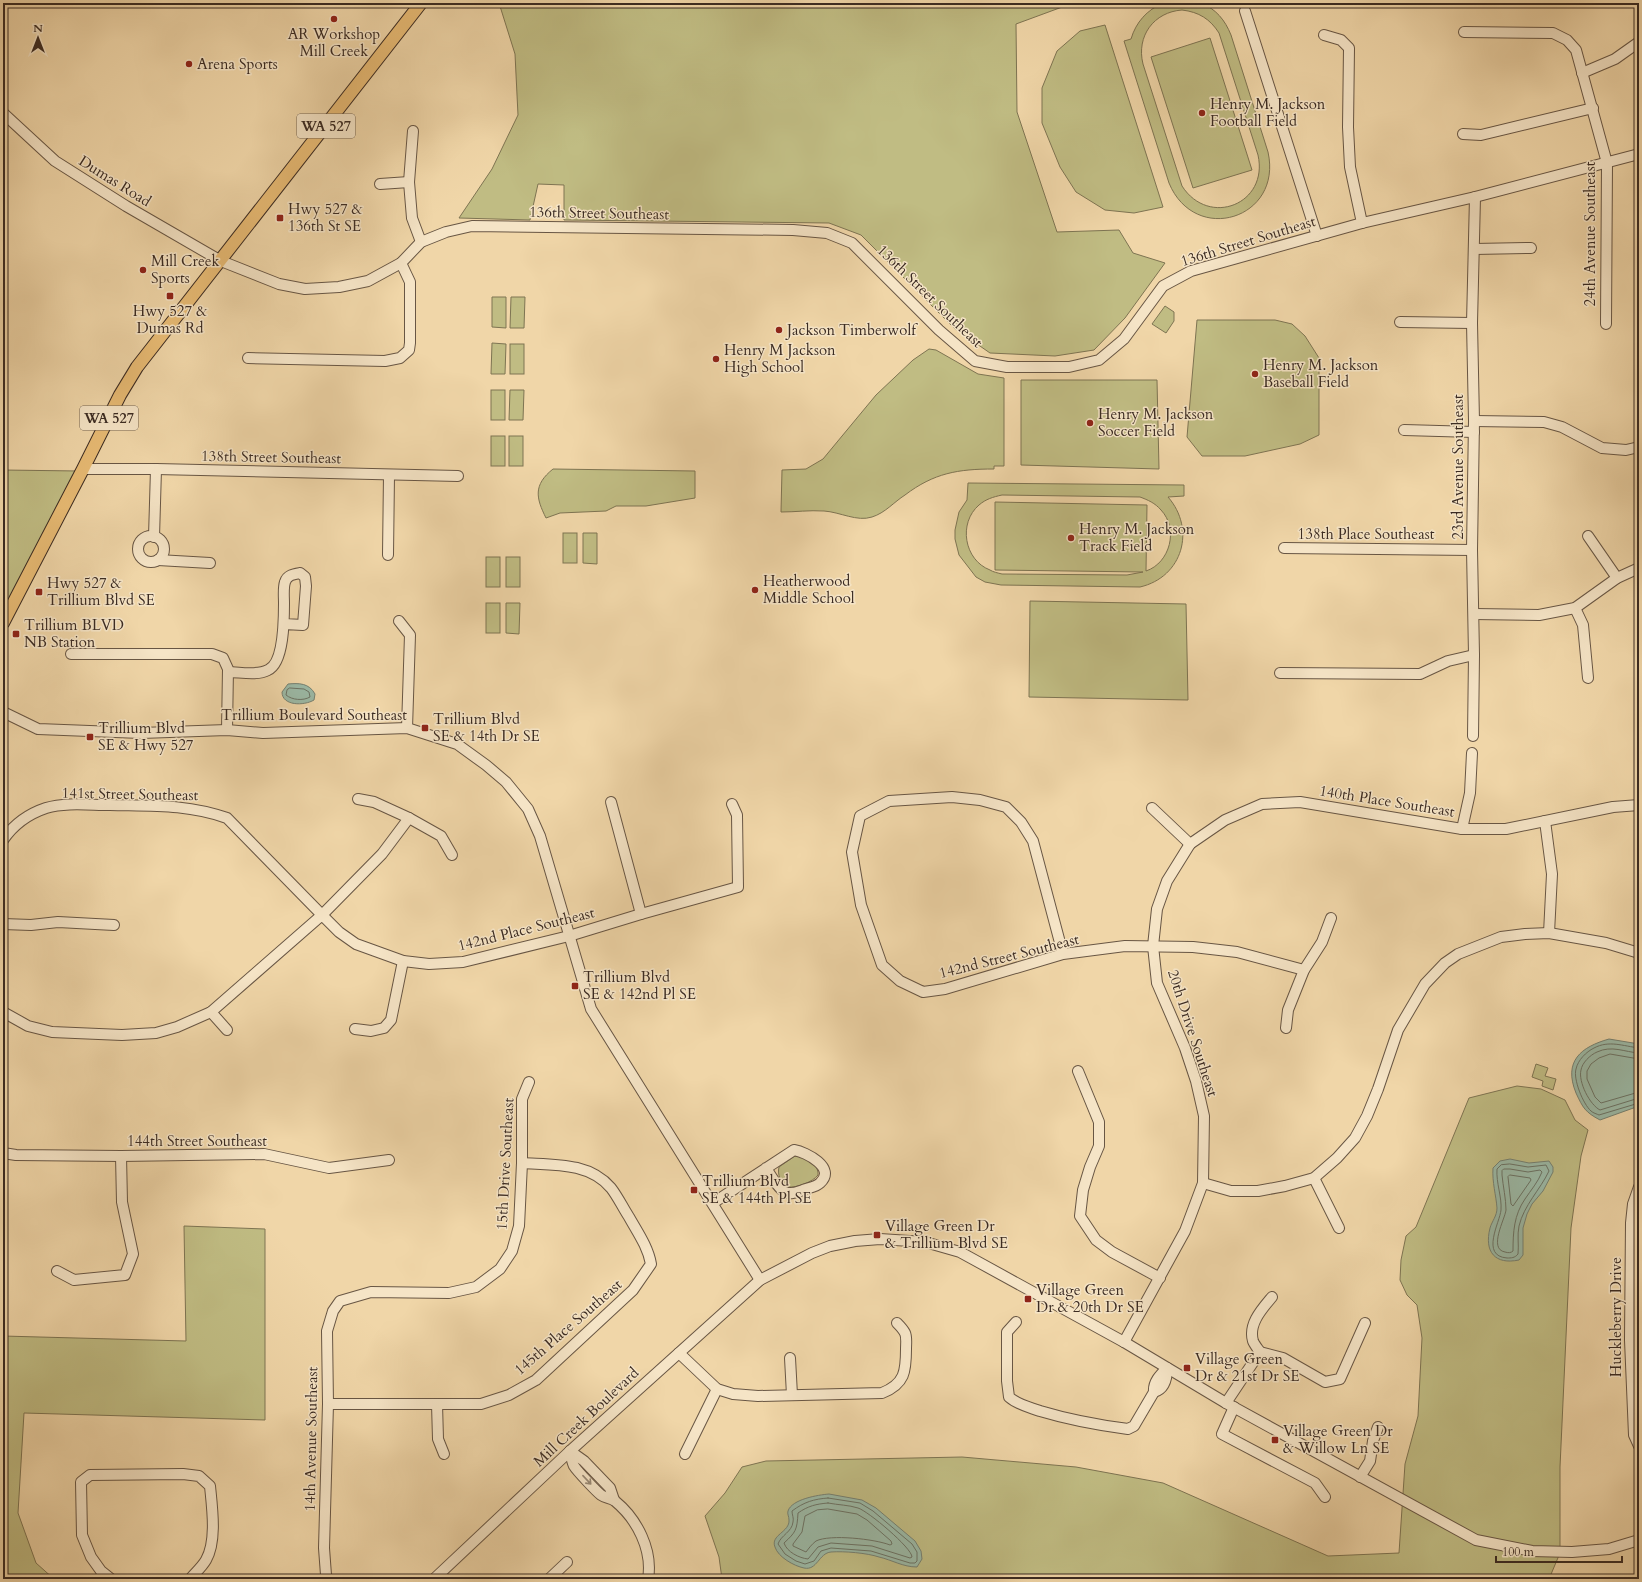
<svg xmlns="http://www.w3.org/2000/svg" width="1642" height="1582" viewBox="0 0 1642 1582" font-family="Cardo,serif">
  <rect width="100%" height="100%" fill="#f0d6a8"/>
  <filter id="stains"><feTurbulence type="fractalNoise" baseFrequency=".005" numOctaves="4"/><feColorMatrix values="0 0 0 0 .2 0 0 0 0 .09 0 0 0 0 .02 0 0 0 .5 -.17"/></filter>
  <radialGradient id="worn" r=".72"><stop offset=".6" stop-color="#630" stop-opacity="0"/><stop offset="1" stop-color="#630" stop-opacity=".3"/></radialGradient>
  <g fill="#c0bc83" stroke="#7e7452" fill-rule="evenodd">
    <polygon points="499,3 1073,3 1016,24 1017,112 1057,232 1119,230 1133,253 1165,263 1125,318 1094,350 1055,356 990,353 954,328 861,235 829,223 564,220 564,185 538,184 530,220 459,218 492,169 518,115 515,54"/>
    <path d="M1163,3h38c15,6 24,17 30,32l37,117c15,67 -73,94 -99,31l-45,-142 7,-2c5,-17 16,-29 32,-36zM1182,10c17,2 28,9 37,23l39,122c11,49 -49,73 -76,31l-39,-122c-7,-28 11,-52 39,-54z"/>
    <polygon points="1105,25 1163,207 1134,213 1105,210 1076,192 1060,167 1042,123 1042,88 1057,51 1080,31"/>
    <polygon points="1210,38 1252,170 1193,188 1151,57"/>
    <polygon points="492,297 506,297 506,328 492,327"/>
    <polygon points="511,297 525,297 524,328 510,328"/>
    <polygon points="1165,306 1174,312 1174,321 1166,333 1152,324"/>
    <polygon points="1197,320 1275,320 1292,324 1305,336 1319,358 1319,435 1300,444 1245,456 1202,456 1187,437"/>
    <polygon points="492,343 506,344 505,374 491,374"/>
    <rect x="510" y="344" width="14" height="30"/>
    <path d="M929,349l7,1 42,24 26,4v88h-10v3c-36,0 -60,4 -89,26 -11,7 -20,18 -33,22 -15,5 -32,-5 -48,-6 -15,-1 -28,1 -43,1l1,-42 24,-1 17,-10 53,-64 37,-35z"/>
    <polygon points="1021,380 1157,380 1159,469 1021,465"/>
    <rect x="491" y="390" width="14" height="30"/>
    <polygon points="510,390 524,390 523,420 509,420"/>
    <rect x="491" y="436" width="14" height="30"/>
    <rect x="509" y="436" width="14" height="30"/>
    <path d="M553,469l142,2v27l-49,8h-30l-10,5 -46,2 -14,5c-10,-20 -13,-33 7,-49z"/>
    <polygon points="3,470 79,471 3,617"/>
    <path d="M968,483l216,2v11l-16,1c28,32 15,80 -28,90l-139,-2 -16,-3 -9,-5 -17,-22 -4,-16v-9l4,-18 8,-12zM1002,495l138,2c8,3 15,6 21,13 18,19 9,53 -15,61l1,-66 -152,-3v68l148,2 -16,3 -125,-1c-4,-1 -9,-2 -12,-4 -26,-10 -32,-47 -11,-65 7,-6 14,-8 23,-10z"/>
    <rect x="563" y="533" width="14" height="30"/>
    <polygon points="583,533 597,533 597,564 583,563"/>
    <rect x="486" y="557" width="14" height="30"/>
    <rect x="506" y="557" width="14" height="30"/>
    <polygon points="1030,601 1186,604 1188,700 1029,697"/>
    <rect x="486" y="603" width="14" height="30"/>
    <polygon points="506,603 520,603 519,634 506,633"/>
    <polygon points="1536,1064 1548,1068 1545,1076 1556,1079 1553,1090 1542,1086 1543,1081 1532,1077"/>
    <polygon points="1517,1086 1541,1089 1565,1100 1575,1120 1588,1130 1581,1156 1571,1228 1560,1467 1560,1553 1549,1579 722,1579 719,1557 705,1516 725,1493 742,1467 766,1461 962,1457 1076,1467 1163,1483 1328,1556 1399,1553 1405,1464 1418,1416 1422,1338 1417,1305 1407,1295 1400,1280 1401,1260 1406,1236 1416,1227 1469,1098"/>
    <path d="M795,1156c10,0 24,8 23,19 -5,7 -22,13 -30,12 -7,-4 -11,-12 -9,-20z"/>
    <polygon points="184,1226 265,1229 265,1420 24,1413 18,1513 36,1563 54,1579 3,1579 3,1336 186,1341"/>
  </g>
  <g fill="#9bb9a6" stroke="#758071">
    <path d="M288,684c11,-1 21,-1 27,10l-1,6c-10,6 -32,6 -32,-8z"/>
    <path d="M1609,1039l30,5v62l-39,14c-15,-8 -17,-12 -24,-27 -13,-32 5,-46 33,-54z"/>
    <path d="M1510,1159l19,4 20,-2 4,6v5l-10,19 -11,13 -5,10 -4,14v27l-4,5c-24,5 -35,-8 -29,-32 2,-7 7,-12 7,-20 -1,-13 -5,-26 -4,-40l7,-7z"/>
    <path d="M829,1494l33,6 14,8 39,33 6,10 1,8 -5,8c-14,0 -25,-7 -38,-10 -12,-4 -35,-6 -48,-5 -12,1 -14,19 -27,16 -10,-2 -26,-11 -29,-21 -5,-12 15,-15 14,-27 0,-4 -2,-6 -1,-9 4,-12 30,-16 41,-17z"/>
  </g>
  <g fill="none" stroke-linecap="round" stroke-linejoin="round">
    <g stroke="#6b7264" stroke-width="1">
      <path d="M290,688l14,1 5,3 1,5c-7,4 -18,3 -24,-2l1,-5z"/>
      <path d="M1639,1048c-16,-2 -30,-8 -45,0 -8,4 -16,12 -18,21 -3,10 7,35 15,42 2,2 6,3 8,4l40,-12"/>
      <path d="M1639,1053c-15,-1 -27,-8 -42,-1 -7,3 -15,11 -16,18 -3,12 9,35 19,40l39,-12"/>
      <polyline points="1639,1059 1610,1054 1599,1058 1591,1064 1587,1071 1587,1079 1595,1097 1601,1103 1639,1092"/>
      <path d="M1510,1164l18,3 18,-2 3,6c-9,19 -25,34 -30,55 -2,9 0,19 -1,28 -3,4 -7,4 -11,4 -27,-2 -7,-36 -6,-48 1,-13 -5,-27 -4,-41l4,-4z"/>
      <path d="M1504,1169h6l18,3 12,-2 2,2c-4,10 -11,18 -17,27 -11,16 -12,33 -12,52 -2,2 -5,2 -8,1 -17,-3 0,-33 1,-42 0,-11 -3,-24 -4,-35v-4z"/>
      <polygon points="1510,1175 1530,1178 1531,1180 1513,1206 1511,1204 1508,1177"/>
      <path d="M828,1498l32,5 13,8 39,33 5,8v9l-2,2h-5l-39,-12 -40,-3 -10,3 -7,10 -9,3 -9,-3 -11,-7 -7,-10c3,-9 14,-12 15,-22 1,-4 -1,-7 -1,-11 12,-9 22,-12 36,-13z"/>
      <path d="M828,1503c10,2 21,2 30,5 10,3 54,40 54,49l-2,1 -38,-12 -41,-3 -13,4 -10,12c-9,-1 -21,-7 -24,-16 12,-11 13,-13 14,-30 10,-7 18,-9 30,-10z"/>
      <path d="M828,1509l29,5 10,6 24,21 1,3 -2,1c-15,-6 -60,-11 -74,-4 -4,3 -7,7 -10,11l-13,-6v-2l9,-12 3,-16 12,-6z"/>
    </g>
    <defs>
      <g id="minor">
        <polyline points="1245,11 1317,236"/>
        <polyline points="1464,32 1553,33 1567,40 1576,50 1607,163 1606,324"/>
        <polyline points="1324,35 1341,40 1349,48 1348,127 1350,167 1362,223"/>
        <polyline points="1582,73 1615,59 1639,42"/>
        <polyline points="3,113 55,161 126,206 221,261 279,284 305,289 339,287 368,281 401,263 421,242 446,232 472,226 793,230 827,233 852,243 939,330 975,361 1007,367 1069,367 1099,360 1124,339 1163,286 1191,271 1362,223 1475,197 1639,154"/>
        <polyline points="413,131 409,182 412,218 421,242"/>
        <polyline points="1463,134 1481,135 1593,108"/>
        <polyline points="380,184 409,182"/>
        <polyline points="1474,249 1531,248"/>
        <polyline points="1400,322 1472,323"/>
        <polyline points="248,358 385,361 400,358 409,350 410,343 410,282 401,263"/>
        <polyline points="1474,421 1544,422 1562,427 1602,448 1626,450 1639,447"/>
        <polyline points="1404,430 1474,432"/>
        <polyline points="83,469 156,469 458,476"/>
        <polyline points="1588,536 1617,578"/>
        <circle cx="151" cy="549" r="13"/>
        <polyline points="154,537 156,469"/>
        <polyline points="1284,548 1472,550"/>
        <polyline points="388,555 389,475"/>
        <polyline points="158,560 210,563"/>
        <polyline points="1575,608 1583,625 1588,678"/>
        <polyline points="1474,614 1539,615 1575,608 1617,578 1639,568"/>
        <polyline points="399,621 410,635 407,728"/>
        <polyline points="71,654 212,654 223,658 228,669 227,730"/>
        <path d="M228,672c12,0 29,4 40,-2 16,-7 16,-51 16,-67 0,-6 -1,-15 1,-21 2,-7 9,-8 15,-9l5,4 1,9 -3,39 -19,-1"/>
        <polyline points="1280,673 1420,674 1448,661 1474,655"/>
        <polyline points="3,712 38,729 141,733 227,730 263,733 407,728 457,744 486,765 506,782 528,809 540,836 591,1009 760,1280"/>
        <polyline points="1473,736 1474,655 1472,550 1474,421 1472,323 1475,197"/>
        <polyline points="358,799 374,802 409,818 441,836 452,855"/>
        <polyline points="611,802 641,914"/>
        <polyline points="1152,808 1190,844 1225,820 1262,804 1300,802 1462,829 1506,829 1613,807 1639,805"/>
        <polyline points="1545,821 1552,874 1549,933"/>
        <polyline points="1462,829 1470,793 1472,753"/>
        <path d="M3,840c11,-16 25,-26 43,-32 20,-6 43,-3 64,-3 41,1 77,-1 117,13l95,97 60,-61 27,-36"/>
        <polyline points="3,924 31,925 58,922 114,925"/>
        <polyline points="1063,954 1033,841 1021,822 1006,807 980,800 952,797 889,801 860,816 852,852 861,905 882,965 900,981 923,992 945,989 1063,954 1125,946 1193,947 1237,952 1304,970"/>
        <polyline points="3,1012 28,1026 52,1032 122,1035 156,1033 177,1027 211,1012 322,915 339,932 356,944 403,961 429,964 463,962 569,936 641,914 738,887 737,815 732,804"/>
        <polyline points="211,1012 227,1030"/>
        <polyline points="1286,1028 1288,1010 1304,970 1322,942 1331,918"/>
        <polyline points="355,1029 371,1031 384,1028 391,1020 403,961"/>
        <polyline points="1078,1071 1099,1122 1099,1146 1090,1167 1083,1190 1080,1216 1096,1240 1112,1252 1160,1278"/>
        <polyline points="3,1153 16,1155 121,1156 264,1154 329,1168 389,1160"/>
        <polyline points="1314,1178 1339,1228"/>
        <polyline points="1203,1183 1231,1191 1258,1191 1285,1186 1314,1178 1337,1158 1355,1138 1367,1116 1378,1089 1398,1030 1425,984 1445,963 1458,954 1501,937 1525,934 1549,933 1606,943 1639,953"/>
        <polyline points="1639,1187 1633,1204 1631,1223 1630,1340 1634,1435 1639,1446"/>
        <path d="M713,1203l81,-53c12,2 43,18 26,33 -4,4 -12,5 -17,7 -6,2 -12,5 -18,2 -6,-2 -15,-18 -19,-24"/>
        <polyline points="57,1271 74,1280 125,1275 133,1254 122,1202 121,1156"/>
        <path d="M1016,1322l-9,10v49l2,16c9,8 20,10 31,14 30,9 57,14 88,18l6,-3 20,-34c-1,-10 6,-17 13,-24"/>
        <polyline points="1124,1342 1185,1231 1203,1183 1204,1116 1196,1081 1185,1048 1157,983 1153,946 1157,909 1167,881 1190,844"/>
        <path d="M1260,1352c-2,-3 -6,-8 -7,-11 -5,-17 9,-32 19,-44"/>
        <path d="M679,1353l38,36 16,5 25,2 124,-3c23,-9 24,-22 24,-44 0,-5 1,-12 -1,-16 -2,-4 -5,-7 -8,-10"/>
        <polyline points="790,1358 792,1395"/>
        <path d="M1154,1392c11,-3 13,-13 13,-24"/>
        <polyline points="1226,1403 1260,1352 1283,1358 1325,1382 1340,1379 1365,1323"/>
        <path d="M328,1404h153l28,-9 27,-15 97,-90 18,-26c-3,-17 -13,-31 -22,-47 -6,-9 -11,-20 -18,-29 -22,-26 -58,-23 -89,-25"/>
        <polyline points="437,1404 438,1439 444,1454"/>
        <polyline points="1234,1407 1222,1434 1315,1483 1325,1497"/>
        <path d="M570,1451c1,5 2,11 4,15 3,5 23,26 27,29 4,3 10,3 14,6 22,18 38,49 33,78"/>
        <polyline points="570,1451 584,1461 610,1488 614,1500"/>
        <polyline points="685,1454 717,1389"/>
        <polyline points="1360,1477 1370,1461 1373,1441 1378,1427"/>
        <path d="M111,1579l-10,-8 -10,-14 -9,-22 -1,-53 9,-7 93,-1 16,2 11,10c2,21 7,55 -4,74 -4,7 -11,13 -16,19"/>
        <polyline points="328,1579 326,1575 324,1548 328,1404 327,1331 333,1311 340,1301 371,1292 449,1293 476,1287 500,1269 512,1251 519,1226 522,1163 522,1099 529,1082"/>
        <polyline points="434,1579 570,1451 760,1280 812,1253 830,1246 855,1241 880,1239 925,1242 960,1252 1124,1342 1226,1403 1476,1540 1532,1551 1572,1552 1609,1549 1639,1540"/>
        <polyline points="549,1579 567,1562"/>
      </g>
      <polyline id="major" points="3,623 83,469 120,395 137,367 421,3"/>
    </defs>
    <use href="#minor" stroke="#685644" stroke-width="12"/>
    <use href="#major" stroke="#3b2b22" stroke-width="14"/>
    <use href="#minor" stroke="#f5e4c6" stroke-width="10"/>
    <use href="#major" stroke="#e8bb74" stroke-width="12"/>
  </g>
  <defs><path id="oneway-shaft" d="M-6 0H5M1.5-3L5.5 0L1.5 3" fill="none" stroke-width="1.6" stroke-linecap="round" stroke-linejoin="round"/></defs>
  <use stroke="#988874" href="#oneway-shaft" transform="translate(587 1480) rotate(47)"/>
  <g fill="#8f2418" stroke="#f5e4c6" stroke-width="1.5">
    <circle cx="334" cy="19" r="4"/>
    <circle cx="189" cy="64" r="4"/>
    <circle cx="1202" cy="113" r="4"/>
    <rect x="276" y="214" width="8" height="8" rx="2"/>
    <circle cx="143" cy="270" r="4"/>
    <rect x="166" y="292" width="8" height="8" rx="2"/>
    <circle cx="779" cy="330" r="4"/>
    <circle cx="716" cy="359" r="4"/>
    <circle cx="1255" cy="374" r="4"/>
    <circle cx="1090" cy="423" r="4"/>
    <circle cx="1071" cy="538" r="4"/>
    <circle cx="755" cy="590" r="4"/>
    <rect x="35" y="588" width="8" height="8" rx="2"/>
    <rect x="12" y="630" width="8" height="8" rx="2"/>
    <rect x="421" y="724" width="8" height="8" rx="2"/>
    <rect x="86" y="733" width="8" height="8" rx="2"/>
    <rect x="571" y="982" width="8" height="8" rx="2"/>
    <rect x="690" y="1186" width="8" height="8" rx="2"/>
    <rect x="873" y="1231" width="8" height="8" rx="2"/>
    <rect x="1024" y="1295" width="8" height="8" rx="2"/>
    <rect x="1183" y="1364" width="8" height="8" rx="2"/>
    <rect x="1271" y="1436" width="8" height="8" rx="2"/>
  </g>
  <g text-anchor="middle" stroke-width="3" stroke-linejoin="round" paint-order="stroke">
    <g fill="#f5e4c6" stroke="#736253" stroke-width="1">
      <rect x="297" y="114" width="58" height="24" rx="3"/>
      <rect x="80" y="406" width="58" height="24" rx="3"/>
    </g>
    <g font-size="14" font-weight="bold" fill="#3b2b22">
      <text x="326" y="131">WA 527</text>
      <text x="109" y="423">WA 527</text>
    </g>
    <g font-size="15" fill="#3b2b22" stroke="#f5e4c6" text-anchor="start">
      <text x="334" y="39" text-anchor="middle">AR Workshop<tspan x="334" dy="17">Mill Creek</tspan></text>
      <text x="197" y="69">Arena Sports</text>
      <text x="1210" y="109">Henry M. Jackson<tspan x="1210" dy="17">Football Field</tspan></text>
      <text x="288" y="214">Hwy 527 &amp;<tspan x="288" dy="17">136th St SE</tspan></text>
      <text x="151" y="266">Mill Creek<tspan x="151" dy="17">Sports</tspan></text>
      <text x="170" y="316" text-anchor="middle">Hwy 527 &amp;<tspan x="170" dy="17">Dumas Rd</tspan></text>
      <text x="787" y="335">Jackson Timberwolf</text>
      <text x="724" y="355">Henry M Jackson<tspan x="724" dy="17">High School</tspan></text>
      <text x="1263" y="370">Henry M. Jackson<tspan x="1263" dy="17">Baseball Field</tspan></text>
      <text x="1098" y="419">Henry M. Jackson<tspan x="1098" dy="17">Soccer Field</tspan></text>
      <text x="1079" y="534">Henry M. Jackson<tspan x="1079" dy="17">Track Field</tspan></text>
      <text x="763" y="586">Heatherwood<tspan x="763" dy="17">Middle School</tspan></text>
      <text x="47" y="588">Hwy 527 &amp;<tspan x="47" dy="17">Trillium Blvd SE</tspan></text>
      <text x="24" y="630">Trillium BLVD<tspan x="24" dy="17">NB Station</tspan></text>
      <text x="433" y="724">Trillium Blvd<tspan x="433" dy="17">SE &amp; 14th Dr SE</tspan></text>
      <text x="98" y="733">Trillium Blvd<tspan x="98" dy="17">SE &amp; Hwy 527</tspan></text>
      <text x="583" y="982">Trillium Blvd<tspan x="583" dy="17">SE &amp; 142nd Pl SE</tspan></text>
      <text x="702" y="1186">Trillium Blvd<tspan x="702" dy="17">SE &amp; 144th Pl SE</tspan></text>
      <text x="885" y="1231">Village Green Dr<tspan x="885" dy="17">&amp; Trillium Blvd SE</tspan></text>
      <text x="1036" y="1295">Village Green<tspan x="1036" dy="17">Dr &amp; 20th Dr SE</tspan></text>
      <text x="1195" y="1364">Village Green<tspan x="1195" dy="17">Dr &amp; 21st Dr SE</tspan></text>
      <text x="1283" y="1436">Village Green Dr<tspan x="1283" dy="17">&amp; Willow Ln SE</tspan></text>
    </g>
    <g font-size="15" fill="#3b2b22" stroke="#f5e4c6">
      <text transform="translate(115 181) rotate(32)" y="5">Dumas Road</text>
      <text transform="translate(599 213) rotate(1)" y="5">136th Street Southeast</text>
      <text transform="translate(1590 234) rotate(-90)" y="5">24th Avenue Southeast</text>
      <text transform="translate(1248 241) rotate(-17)" y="5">136th Street Southeast</text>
      <text transform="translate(930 296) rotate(44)" y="5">136th Street Southeast</text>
      <text transform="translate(271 457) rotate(1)" y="5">138th Street Southeast</text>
      <text transform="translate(1458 467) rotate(-90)" y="5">23rd Avenue Southeast</text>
      <text x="1366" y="539">138th Place Southeast</text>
      <text x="314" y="720">Trillium Boulevard Southeast</text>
      <text transform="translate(130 794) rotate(1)" y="5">141st Street Southeast</text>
      <text transform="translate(1387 801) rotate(9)" y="5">140th Place Southeast</text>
      <text transform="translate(526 929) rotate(-14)" y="5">142nd Place Southeast</text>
      <text transform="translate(1009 956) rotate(-14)" y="5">142nd Street Southeast</text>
      <text transform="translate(1193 1033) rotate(72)" y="5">20th Drive Southeast</text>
      <text x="197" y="1146">144th Street Southeast</text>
      <text transform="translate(505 1164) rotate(-87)" y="5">15th Drive Southeast</text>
      <text transform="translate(1616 1317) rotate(-90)" y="5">Huckleberry Drive</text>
      <text transform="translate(568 1327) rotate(-41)" y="5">145th Place Southeast</text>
      <text transform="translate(586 1417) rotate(-43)" y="5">Mill Creek Boulevard</text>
      <text transform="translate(311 1439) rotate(-89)" y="5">14th Avenue Southeast</text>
    </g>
  </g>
  <rect width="1642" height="1582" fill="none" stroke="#f0d6a8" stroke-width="16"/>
  <rect x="4" y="4" width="1634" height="1574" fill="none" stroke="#3b2b22" stroke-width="2"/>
  <rect x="8" y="8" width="1626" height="1566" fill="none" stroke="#3b2b22"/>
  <g transform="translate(38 38)" stroke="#f5e4c6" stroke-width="3" paint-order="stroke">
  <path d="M0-3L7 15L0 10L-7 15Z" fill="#3b2b22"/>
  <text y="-6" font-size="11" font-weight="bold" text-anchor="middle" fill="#3b2b22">N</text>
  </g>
  <path d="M1496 1556v6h126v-6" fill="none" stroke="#3b2b22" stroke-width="2"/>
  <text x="1502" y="1556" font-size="12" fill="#3b2b22" stroke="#f5e4c6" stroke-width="3" paint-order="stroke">100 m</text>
  <rect width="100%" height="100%" filter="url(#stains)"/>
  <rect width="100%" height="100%" fill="url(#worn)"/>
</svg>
